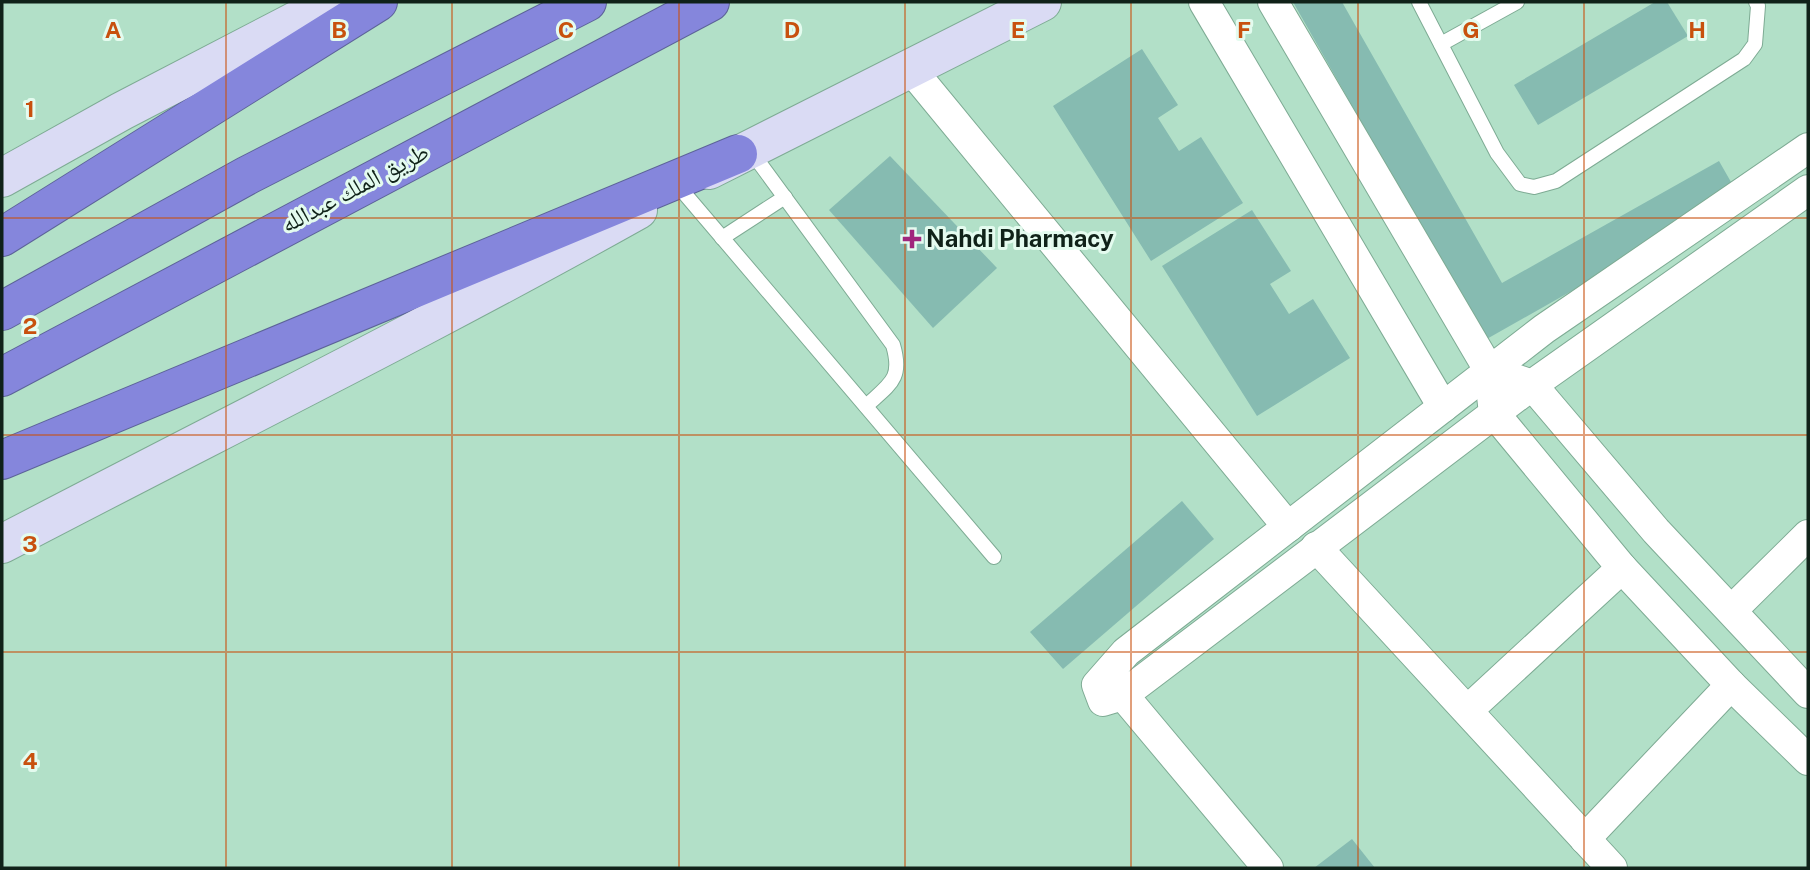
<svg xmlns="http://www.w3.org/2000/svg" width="1810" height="870" viewBox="0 0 1810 870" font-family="'Public Sans','Noto Naskh Arabic',sans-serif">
  <rect width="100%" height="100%" fill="#b2e0c8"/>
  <g fill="#86bbb1">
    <polygon points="1293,2 1342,2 1502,283 1719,161 1739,196 1485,340"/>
    <polygon points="1655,2 1667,2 1688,36 1538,125 1514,85"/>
    <polygon points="1142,49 1178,105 1158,118 1179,151 1201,137 1243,203 1151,261 1053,106"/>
    <polygon points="890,156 997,268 933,328 829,210"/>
    <polygon points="1252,210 1291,271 1270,284 1289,314 1313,299 1350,358 1257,416 1162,266"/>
    <polygon points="1182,501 1214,539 1063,669 1030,632"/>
    <polygon points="1352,839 1375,868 1314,868"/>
  </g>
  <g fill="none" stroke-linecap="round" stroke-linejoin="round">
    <defs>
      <g id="lane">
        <polyline points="1419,2 1497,153 1520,184 1534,187 1556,181 1744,59 1755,44 1758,6 1756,2"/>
        <polyline points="1441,44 1517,2"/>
        <path d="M750,150l143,195c10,34 -3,39 -27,61"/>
        <polyline points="679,187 994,557"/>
        <polyline points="722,238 785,197"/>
      </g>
      <g id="street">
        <polyline points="1204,2 1443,407"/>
        <polyline points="1273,2 1489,370 1494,413 1622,568 1731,685 1808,760"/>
        <polyline points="910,68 1288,527"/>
        <polyline points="1808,148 1544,329 1126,652 1097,685 1103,701 1123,695 1532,385 1808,190"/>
        <polyline points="1512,378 1532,385 1656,531 1808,693"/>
        <polyline points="1316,547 1612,868"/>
        <polyline points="1732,610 1808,535"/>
        <polyline points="1123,695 1268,868"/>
        <polyline points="1468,710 1622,568"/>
        <polyline points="1585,839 1731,685"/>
      </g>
      <g id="secondary">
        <polyline points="709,170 1042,2"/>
        <polyline points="2,178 122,111 332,2"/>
        <path d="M2,544c212,-111 427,-217 636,-334"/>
      </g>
      <g id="highway">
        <polyline points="2,237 378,2"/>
        <polyline points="2,311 248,175 587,2"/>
        <polyline points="2,377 710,2"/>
        <polyline points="2,460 738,154"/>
      </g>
    </defs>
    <use href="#lane" stroke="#7eab94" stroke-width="16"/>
    <use href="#street" stroke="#7eab94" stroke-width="32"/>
    <use href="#secondary" stroke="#7eab94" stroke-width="40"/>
    <use href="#highway" stroke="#5c6398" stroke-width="40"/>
    <use href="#lane" stroke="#fff" stroke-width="14"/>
    <use href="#street" stroke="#fff" stroke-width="30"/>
    <use href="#secondary" stroke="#dadbf4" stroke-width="38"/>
    <use href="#highway" stroke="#8586dc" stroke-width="38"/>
  </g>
  <path fill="none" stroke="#c8510e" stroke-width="2" stroke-opacity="0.55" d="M226,2v866M452,2v866M679,2v866M905,2v866M1131,2v866M1358,2v866M1584,2v866M2,218h1806M2,435h1806M2,652h1806"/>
  <path fill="#a0267d" stroke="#e4fbef" stroke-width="2.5" d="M908.5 228.5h7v7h7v7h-7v7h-7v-7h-7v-7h7z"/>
  <g text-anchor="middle" stroke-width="6" stroke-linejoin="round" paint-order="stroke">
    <g font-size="24" fill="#102219" stroke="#e4fbef">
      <text transform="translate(355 188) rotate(-28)" y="8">طريق الملك عبدالله</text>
    </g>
    <g font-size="24" font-weight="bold" fill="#102219" stroke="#e4fbef" text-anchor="start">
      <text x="926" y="247">Nahdi Pharmacy</text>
    </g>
  </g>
  <g font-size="23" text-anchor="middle" font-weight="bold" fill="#c8510e" stroke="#e4fbef" stroke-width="6" stroke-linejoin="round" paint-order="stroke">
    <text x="113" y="38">A</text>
    <text x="339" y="38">B</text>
    <text x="566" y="38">C</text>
    <text x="792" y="38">D</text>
    <text x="1018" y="38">E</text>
    <text x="1244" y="38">F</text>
    <text x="1471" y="38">G</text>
    <text x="1697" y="38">H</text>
    <text x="30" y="117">1</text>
    <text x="30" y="334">2</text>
    <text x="30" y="552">3</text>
    <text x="30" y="769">4</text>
  </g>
  <rect width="1810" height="870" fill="none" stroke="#102219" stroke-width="7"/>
</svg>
